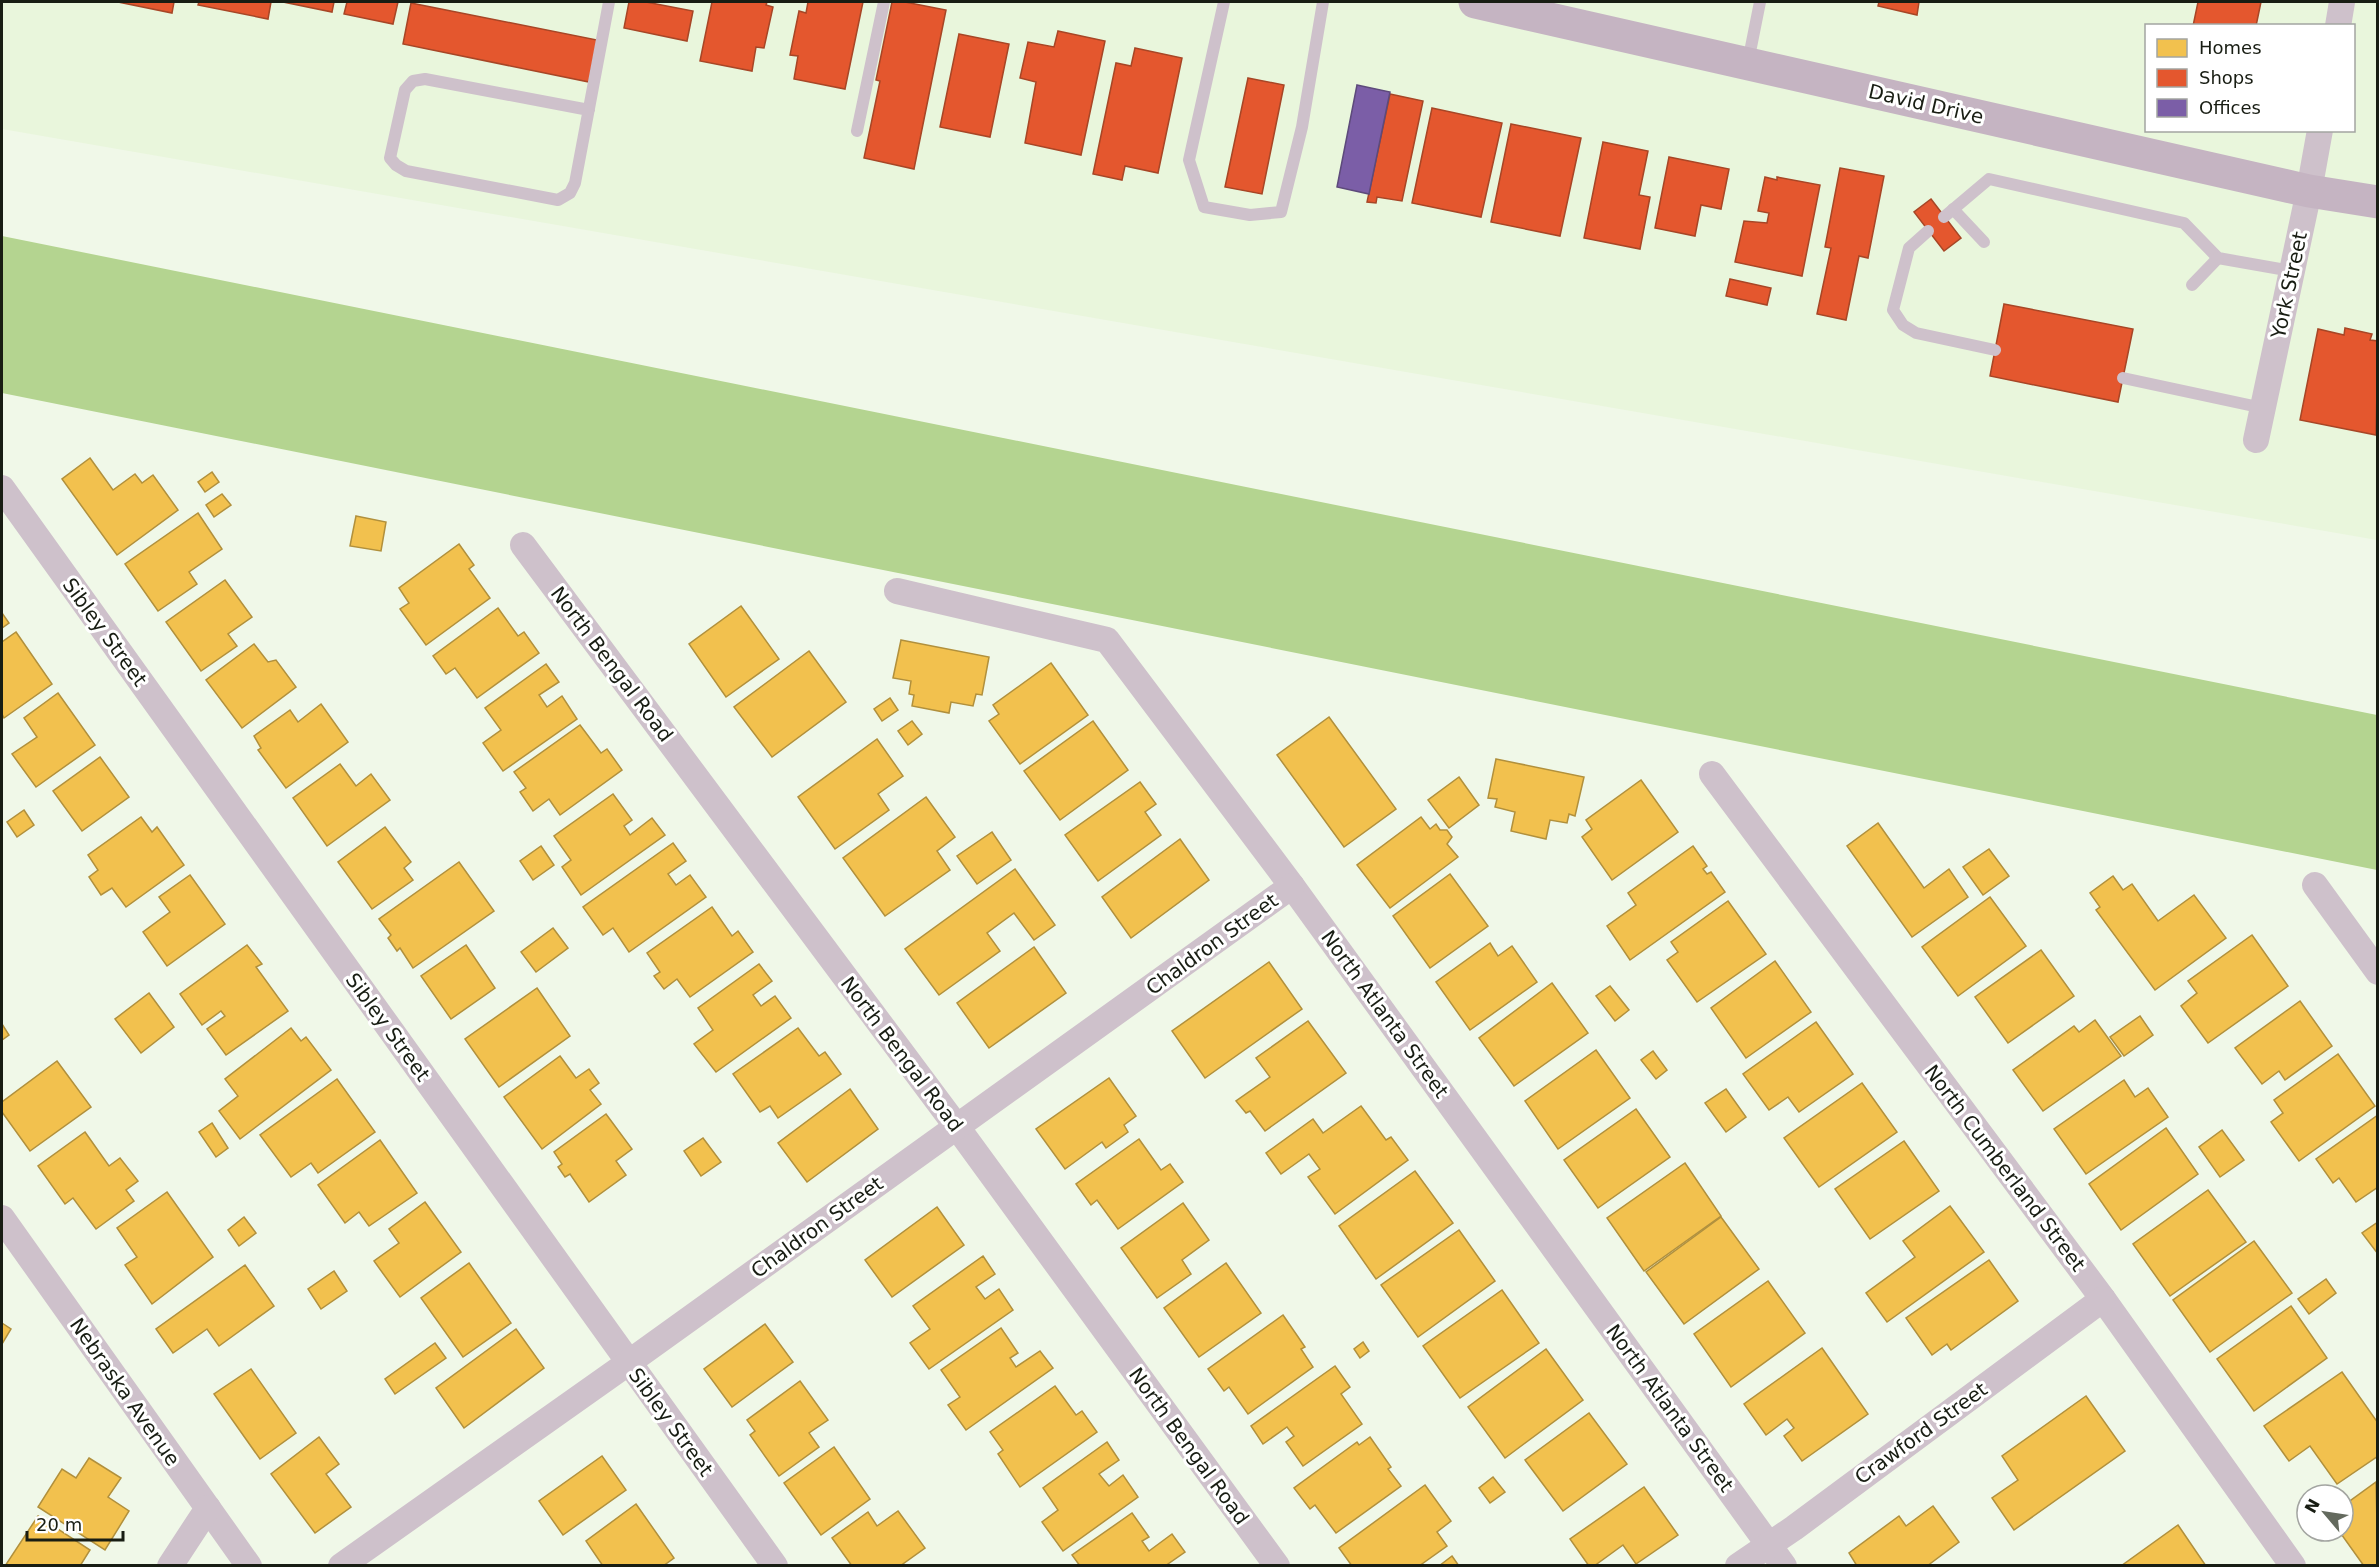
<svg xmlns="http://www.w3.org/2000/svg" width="2379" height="1567" viewBox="0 0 2379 1567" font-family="'DejaVu Sans',sans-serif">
  <rect width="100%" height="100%" fill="#f0f8e8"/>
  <path fill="#e9f6dc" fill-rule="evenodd" d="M2,2h2375v538l-2375,-411zM2146,26h208v104h-208z"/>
  <polygon fill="#b4d490" points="2,236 2377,715 2377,870 2,393"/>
  <g fill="#f2c14e" stroke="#b1903c" stroke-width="1.5">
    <polygon points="90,458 113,490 135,474 142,483 153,475 178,510 117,555 62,479"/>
    <polygon points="212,472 219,482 205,492 198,482"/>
    <polygon points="222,494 231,505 214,517 206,505"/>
    <polygon points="198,513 222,549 189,572 197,584 158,611 125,564"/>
    <polygon points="356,516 386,522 381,551 350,546"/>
    <polygon points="459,544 474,565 469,569 490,598 426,645 400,609 409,603 399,588"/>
    <polygon points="225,580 252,617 228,634 237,646 201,671 166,622"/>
    <polygon points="741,606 779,659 726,697 689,644"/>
    <polygon points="498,608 518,636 524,632 539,653 477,698 455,668 446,674 433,656"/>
    <polygon points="2,613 9,623 2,628"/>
    <polygon points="16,632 52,684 4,718 2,714 2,642"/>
    <polygon points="901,640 989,657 982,695 976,694 973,706 951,702 949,713 912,706 914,695 909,694 911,681 893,678"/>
    <polygon points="254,644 268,662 276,660 296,687 242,728 206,680"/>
    <polygon points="809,651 846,702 772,757 734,707"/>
    <polygon points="1051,663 1088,715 1020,764 989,721 999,714 993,705"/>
    <polygon points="546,664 559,682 539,695 547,707 562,696 577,719 503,771 483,743 501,730 485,708"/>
    <polygon points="58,693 95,745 36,787 12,754 37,737 24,718"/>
    <polygon points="890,698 898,710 882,721 874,709"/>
    <polygon points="321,704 348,742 286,788 258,750 261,748 254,736 290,710 298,722"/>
    <polygon points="1329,717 1396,809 1344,847 1277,755"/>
    <polygon points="912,721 922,734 908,745 898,731"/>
    <polygon points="1093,721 1128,770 1060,820 1024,771"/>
    <polygon points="580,725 601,753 607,749 622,770 560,815 549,799 533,811 520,792 526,788 514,772"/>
    <polygon points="877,739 903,776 878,794 889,810 835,849 798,797"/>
    <polygon points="100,757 129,797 82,831 53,791"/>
    <polygon points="1496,759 1584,777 1575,816 1569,814 1567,823 1550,820 1546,839 1511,831 1515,812 1495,807 1497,799 1488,798"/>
    <polygon points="340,764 356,786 371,774 390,800 327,846 293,798"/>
    <polygon points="1459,777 1479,805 1449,828 1428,800"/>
    <polygon points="1641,780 1678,832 1612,880 1582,837 1592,829 1586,820"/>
    <polygon points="1140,782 1156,804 1145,812 1161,835 1098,881 1065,835"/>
    <polygon points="613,794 632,820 624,826 630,835 652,818 665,835 581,895 562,867 571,860 554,836"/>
    <polygon points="926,797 955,837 937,851 950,870 885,916 843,858"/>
    <polygon points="24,810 34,825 17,837 7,822"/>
    <polygon points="141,817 152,832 157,827 184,865 126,907 112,888 101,895 89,877 98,870 88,855"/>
    <polygon points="1421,817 1430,829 1436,824 1440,830 1447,830 1452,837 1447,844 1458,857 1390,908 1357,865"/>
    <polygon points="1878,823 1924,888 1949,869 1968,897 1912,937 1847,846"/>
    <polygon points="385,827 411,862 404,868 413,880 372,909 338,862"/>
    <polygon points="992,832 1011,860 977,884 957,856"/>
    <polygon points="1180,839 1209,880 1131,938 1102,897"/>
    <polygon points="673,843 686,861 668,874 676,885 690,875 706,897 629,952 613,928 603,935 583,907"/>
    <polygon points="541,846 554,865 533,880 520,861"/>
    <polygon points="1693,846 1707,866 1703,869 1707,874 1711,872 1725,892 1630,960 1607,926 1636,905 1628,893"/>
    <polygon points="1989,849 2009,876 1983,895 1963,867"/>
    <polygon points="459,862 494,911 413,968 400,948 397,951 388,938 391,935 379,919"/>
    <polygon points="1015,869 1055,925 1034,940 1014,913 987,933 1000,951 939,995 905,949"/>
    <polygon points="1450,874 1488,926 1430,968 1393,916"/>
    <polygon points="190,875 225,924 167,966 143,932 170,912 159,897"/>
    <polygon points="2113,876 2123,890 2132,884 2158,921 2194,895 2226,938 2155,990 2096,910 2100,907 2090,893"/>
    <polygon points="1990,897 2026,946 1958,996 1922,947"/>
    <polygon points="1728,901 1766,954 1697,1002 1667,960 1678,952 1671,942"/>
    <polygon points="712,907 732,936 738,931 753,952 690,997 677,979 664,989 654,976 660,972 647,953"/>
    <polygon points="553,928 568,948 536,972 521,952"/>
    <polygon points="2252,935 2288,986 2208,1043 2181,1006 2197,993 2188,981"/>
    <polygon points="1490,943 1498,956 1512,946 1537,982 1470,1030 1436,982"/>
    <polygon points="247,945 262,964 256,967 288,1011 226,1055 207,1029 225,1016 221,1011 202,1025 180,994"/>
    <polygon points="466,945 495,988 451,1019 421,976"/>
    <polygon points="1034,947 1066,993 989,1048 957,1003"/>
    <polygon points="2041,950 2074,996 2008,1043 1975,997"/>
    <polygon points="1775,961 1811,1012 1746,1058 1711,1008"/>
    <polygon points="1269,962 1302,1009 1205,1078 1172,1031"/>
    <polygon points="759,964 772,981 753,995 761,1006 775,996 791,1018 716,1072 694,1044 713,1030 698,1008"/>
    <polygon points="1552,983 1588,1033 1514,1086 1479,1038"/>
    <polygon points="1610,986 1629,1010 1615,1021 1596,996"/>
    <polygon points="537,988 570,1036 499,1087 465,1039"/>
    <polygon points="149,993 174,1027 141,1053 115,1019"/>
    <polygon points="2300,1001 2332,1046 2285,1080 2279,1071 2262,1084 2235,1048"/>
    <polygon points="2140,1016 2153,1035 2124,1056 2110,1037"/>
    <polygon points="2095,1020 2121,1056 2043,1111 2013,1070 2074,1026 2079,1032"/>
    <polygon points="1308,1021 1346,1073 1265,1131 1250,1111 1246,1113 1236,1101 1270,1077 1256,1058"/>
    <polygon points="1816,1022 1853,1074 1799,1112 1788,1097 1769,1110 1743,1074"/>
    <polygon points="2,1024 9,1035 2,1040"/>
    <polygon points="291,1028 301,1041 306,1037 331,1070 240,1139 219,1111 238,1096 225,1079"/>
    <polygon points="798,1028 819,1056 825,1052 841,1074 778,1118 770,1106 760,1112 733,1074"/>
    <polygon points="1596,1050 1630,1098 1558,1149 1525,1101"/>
    <polygon points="1653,1051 1667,1070 1656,1079 1641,1060"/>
    <polygon points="2338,1054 2375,1106 2299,1161 2271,1122 2283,1113 2274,1100"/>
    <polygon points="560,1056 576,1078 589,1069 599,1083 590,1090 601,1104 542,1149 504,1097"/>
    <polygon points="57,1061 91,1107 30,1151 2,1112 2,1102"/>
    <polygon points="1109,1078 1136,1116 1124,1125 1128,1132 1106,1148 1102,1142 1065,1169 1036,1129"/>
    <polygon points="337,1079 375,1132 318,1173 311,1163 291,1177 260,1135"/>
    <polygon points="2124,1080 2135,1097 2148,1088 2168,1117 2086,1174 2054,1129"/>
    <polygon points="1862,1083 1897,1132 1819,1187 1784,1138"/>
    <polygon points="850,1089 878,1129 807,1182 778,1143"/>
    <polygon points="1726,1089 1746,1117 1726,1132 1705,1103"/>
    <polygon points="1361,1106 1386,1140 1391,1137 1408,1160 1335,1214 1308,1177 1320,1169 1309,1154 1281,1174 1266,1153 1313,1119 1323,1133"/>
    <polygon points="1636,1109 1670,1157 1598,1208 1564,1160"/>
    <polygon points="606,1114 632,1149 616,1161 626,1175 589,1202 570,1174 565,1177 558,1167 562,1164 554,1152"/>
    <polygon points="2378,1115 2378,1187 2356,1202 2339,1178 2333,1183 2316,1159"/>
    <polygon points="212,1123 228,1148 216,1157 199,1132"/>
    <polygon points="2166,1128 2198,1174 2121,1230 2089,1184"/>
    <polygon points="2222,1130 2244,1160 2220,1177 2199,1147"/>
    <polygon points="85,1132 109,1166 120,1158 138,1181 126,1190 134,1201 96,1229 73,1198 65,1204 38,1166"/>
    <polygon points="703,1138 721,1162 701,1176 684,1151"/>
    <polygon points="1139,1139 1161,1170 1170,1164 1183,1182 1118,1229 1097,1200 1091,1205 1076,1184"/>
    <polygon points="380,1140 417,1193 369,1226 359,1212 345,1223 318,1185"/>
    <polygon points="1904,1141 1939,1191 1870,1239 1835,1189"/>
    <polygon points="1685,1163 1721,1216 1644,1271 1607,1218"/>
    <polygon points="1415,1171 1453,1223 1376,1279 1339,1226"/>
    <polygon points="2208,1190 2246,1242 2170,1296 2133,1244"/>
    <polygon points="167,1192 213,1257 152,1304 125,1265 137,1257 117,1228"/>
    <polygon points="425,1202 461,1252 400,1297 374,1261 399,1243 389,1229"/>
    <polygon points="1183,1203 1209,1240 1182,1260 1191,1274 1157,1298 1121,1248"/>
    <polygon points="1950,1206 1984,1252 1887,1322 1866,1293 1915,1257 1903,1241"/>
    <polygon points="937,1207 964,1245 892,1297 865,1260"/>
    <polygon points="244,1217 256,1233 239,1246 228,1230"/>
    <polygon points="1721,1217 1759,1269 1684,1324 1646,1272"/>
    <polygon points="2378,1222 2378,1254 2362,1233"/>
    <polygon points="1459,1230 1495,1281 1418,1337 1381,1285"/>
    <polygon points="2254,1241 2292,1293 2210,1352 2173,1300"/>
    <polygon points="983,1256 995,1274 976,1287 985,1299 999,1289 1013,1310 929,1369 910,1343 930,1329 913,1306"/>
    <polygon points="1989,1260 2018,1301 1951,1350 1947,1344 1932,1355 1906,1318"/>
    <polygon points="469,1263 511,1323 463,1357 421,1298"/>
    <polygon points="1226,1263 1261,1313 1199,1357 1164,1308"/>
    <polygon points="245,1265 274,1306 219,1346 207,1329 173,1353 156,1329"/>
    <polygon points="334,1271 347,1291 321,1309 308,1289"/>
    <polygon points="2326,1279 2336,1293 2309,1314 2298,1299"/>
    <polygon points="1768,1281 1805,1333 1731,1387 1694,1334"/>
    <polygon points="1502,1290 1539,1343 1460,1398 1423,1346"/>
    <polygon points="2291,1306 2327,1358 2254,1411 2217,1359"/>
    <polygon points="1283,1315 1305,1347 1301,1349 1313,1367 1248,1414 1229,1387 1224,1391 1208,1369"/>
    <polygon points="2,1323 11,1329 2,1344"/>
    <polygon points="765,1324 793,1362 732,1407 704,1369"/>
    <polygon points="1001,1328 1018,1353 1010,1358 1016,1367 1040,1351 1053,1368 966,1430 948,1405 960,1397 941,1370"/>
    <polygon points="516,1329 544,1368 464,1428 436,1388"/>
    <polygon points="1363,1342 1369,1351 1360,1358 1354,1349"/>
    <polygon points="435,1343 446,1358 395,1394 385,1379"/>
    <polygon points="1822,1348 1868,1414 1802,1461 1784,1436 1794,1428 1787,1419 1766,1435 1744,1404"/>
    <polygon points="1546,1349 1583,1400 1505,1458 1468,1407"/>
    <polygon points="1335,1366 1350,1387 1341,1394 1362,1424 1303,1466 1286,1442 1294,1436 1287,1427 1263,1444 1251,1426"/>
    <polygon points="251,1369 296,1433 260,1459 214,1394"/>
    <polygon points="2342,1372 2378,1423 2378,1456 2337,1484 2310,1446 2289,1461 2264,1426"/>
    <polygon points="800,1381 828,1420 809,1433 819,1447 779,1476 750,1435 755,1431 747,1420"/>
    <polygon points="1055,1386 1076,1415 1082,1411 1097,1432 1020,1487 998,1454 1003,1450 990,1432"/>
    <polygon points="2086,1396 2125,1451 2014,1530 1992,1498 2018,1480 2002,1456"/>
    <polygon points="1589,1413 1627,1464 1563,1511 1525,1460"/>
    <polygon points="319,1437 339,1464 326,1474 351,1507 315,1533 271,1474"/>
    <polygon points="1370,1437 1391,1467 1388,1469 1401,1486 1336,1533 1315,1505 1310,1509 1294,1488 1357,1442 1359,1445"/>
    <polygon points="1107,1442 1119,1460 1099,1474 1109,1486 1123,1475 1138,1497 1063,1551 1042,1522 1058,1510 1043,1488"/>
    <polygon points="834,1447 870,1499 821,1535 784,1483"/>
    <polygon points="602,1456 626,1490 563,1535 539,1501"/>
    <polygon points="89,1458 121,1478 108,1497 129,1511 105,1550 38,1507 62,1469 76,1478"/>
    <polygon points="1493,1477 1505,1492 1490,1503 1479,1488"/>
    <polygon points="2376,1482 2378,1566 2364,1566 2339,1531 2343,1531 2343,1506"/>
    <polygon points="1425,1485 1451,1521 1437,1532 1447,1546 1419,1566 1352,1566 1339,1548"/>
    <polygon points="1644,1487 1678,1535 1636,1564 1623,1545 1594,1566 1589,1566 1570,1539"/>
    <polygon points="636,1504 674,1558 663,1566 603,1566 586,1541"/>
    <polygon points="1933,1506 1959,1542 1927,1566 1857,1566 1849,1553 1899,1516 1906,1526"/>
    <polygon points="898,1511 925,1548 900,1566 852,1566 832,1538 868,1512 877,1526"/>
    <polygon points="1132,1513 1149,1537 1142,1541 1149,1551 1172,1534 1185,1552 1165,1566 1080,1566 1072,1555"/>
    <polygon points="38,1516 90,1550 80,1566 5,1566"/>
    <polygon points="2178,1525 2206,1566 2121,1566"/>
    <polygon points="1452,1556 1459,1566 1439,1566"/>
  </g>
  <g fill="#e4572e" stroke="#a74626" stroke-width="1.5">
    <polygon points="118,2 174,2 172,13"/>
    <polygon points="199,2 271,2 268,19 198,5"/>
    <polygon points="283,2 334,2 332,12"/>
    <polygon points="347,2 398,2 393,24 344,14"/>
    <polygon points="629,2 646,2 693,11 687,41 624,28"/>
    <polygon points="712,2 767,2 766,5 773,7 764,48 756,47 752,71 700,61"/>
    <polygon points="808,2 863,2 845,89 794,79 798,56 790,55 799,11 806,13"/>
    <polygon points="892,2 905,2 946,10 914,169 864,158 880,81 876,80"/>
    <polygon points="1879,2 1919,2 1917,15 1878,6"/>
    <polygon points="2198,2 2261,2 2256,26 2193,26"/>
    <polygon points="411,3 597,40 589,82 403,44"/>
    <polygon points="1058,31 1105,41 1081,155 1025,143 1036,82 1020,78 1028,42 1054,47"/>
    <polygon points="959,34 1009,44 990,137 940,127"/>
    <polygon points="1135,48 1182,58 1158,173 1125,166 1122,180 1093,174 1116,63 1131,66"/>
    <polygon points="1248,78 1284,85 1262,194 1225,187"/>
    <polygon points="1390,94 1423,101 1402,201 1377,197 1376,203 1367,202"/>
    <polygon points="1432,108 1502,123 1481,217 1412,203"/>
    <polygon points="1511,124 1581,138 1560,236 1491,222"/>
    <polygon points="1603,142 1648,151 1639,195 1650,197 1640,249 1584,238"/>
    <polygon points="1669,157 1729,169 1721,209 1701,205 1695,236 1655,228"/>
    <polygon points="1840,168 1884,176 1868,258 1859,256 1846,320 1817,314 1831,248 1825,247"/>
    <polygon points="1765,177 1777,180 1777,177 1820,185 1802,276 1735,262 1744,221 1767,223 1769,213 1758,211"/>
    <polygon points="1931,199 1961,238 1944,251 1914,212"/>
    <polygon points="1730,279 1771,288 1767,305 1726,296"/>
    <polygon points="2004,304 2133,329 2118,402 1990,376"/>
    <polygon points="2345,328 2372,334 2370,340 2378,341 2376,435 2300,420 2318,329 2344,335"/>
  </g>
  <polygon fill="#7b5ea7" stroke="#5d4a7b" stroke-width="1.5" points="1357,85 1390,92 1369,194 1337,187"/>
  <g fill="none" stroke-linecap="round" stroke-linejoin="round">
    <g stroke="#cec1cb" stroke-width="12">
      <polyline points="1224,2 1189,160 1204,207 1250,215 1281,212 1302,127 1323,2"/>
      <polyline points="1748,62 1760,2"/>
      <polyline points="589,110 425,79 413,81 405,90 390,158 396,165 406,171 558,200 570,193 575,183 609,2"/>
      <polyline points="857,131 884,2"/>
      <polyline points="1953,209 1984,242"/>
      <polyline points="1944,217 1989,179 2184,223 2218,258 2292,271"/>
      <polyline points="1928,231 1909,248 1893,310 1903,325 1916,333 1995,350"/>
      <polyline points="2192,285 2218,258"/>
      <polyline points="2123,378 2263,408"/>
    </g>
    <g stroke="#cec1cb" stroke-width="26">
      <polyline points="2338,26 2342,2"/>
      <polyline points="2256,440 2309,191 2320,130"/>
      <polyline points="2,488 775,1566"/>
      <polyline points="523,545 957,1127 1277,1566"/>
      <polyline points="897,591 1107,640 1292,886 1784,1566"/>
      <polyline points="1712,774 2103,1299 2293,1566"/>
      <polyline points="2315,885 2378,972"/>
      <polyline points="2,1218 249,1566"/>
      <polyline points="170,1566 208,1508"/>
      <polyline points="341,1566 628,1363 1292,886"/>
      <polyline points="1738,1566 1794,1528 2103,1299"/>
    </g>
    <polyline stroke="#c5b4c2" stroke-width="33" points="1475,2 2309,191 2378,202"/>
  </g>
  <g text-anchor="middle" stroke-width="6" stroke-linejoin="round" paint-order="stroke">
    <g font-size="20" fill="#181d13" stroke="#fff">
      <text transform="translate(1926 104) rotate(13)" y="7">David Drive</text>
      <text transform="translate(2289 285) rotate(-78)" y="7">York Street</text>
      <text transform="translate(105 632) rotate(54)" y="7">Sibley Street</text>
      <text transform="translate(612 664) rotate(53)" y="7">North Bengal Road</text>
      <text transform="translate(1212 944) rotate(-36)" y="7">Chaldron Street</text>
      <text transform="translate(1385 1014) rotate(54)" y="7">North Atlanta Street</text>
      <text transform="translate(388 1027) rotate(54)" y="7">Sibley Street</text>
      <text transform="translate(902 1054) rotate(53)" y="7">North Bengal Road</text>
      <text transform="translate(2005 1168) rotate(53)" y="7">North Cumberland Street</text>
      <text transform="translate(817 1227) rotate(-36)" y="7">Chaldron Street</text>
      <text transform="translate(125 1392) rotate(55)" y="7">Nebraska Avenue</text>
      <text transform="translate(1670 1408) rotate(54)" y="7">North Atlanta Street</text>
      <text transform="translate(671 1422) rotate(54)" y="7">Sibley Street</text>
      <text transform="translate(1921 1433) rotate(-36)" y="7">Crawford Street</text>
      <text transform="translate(1189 1446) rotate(54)" y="7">North Bengal Road</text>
    </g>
  </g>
  <rect width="2379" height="1567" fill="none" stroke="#181d13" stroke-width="6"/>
  <rect x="2145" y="24" width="210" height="108" fill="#ffffff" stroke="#a3a5a1" stroke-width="1.5"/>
  <rect x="2157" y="39" width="30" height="18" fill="#f2c14e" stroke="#a3a5a1" stroke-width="1.5"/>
  <text x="2199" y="54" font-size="18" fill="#181d13">Homes</text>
  <rect x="2157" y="69" width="30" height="18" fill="#e4572e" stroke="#a3a5a1" stroke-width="1.5"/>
  <text x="2199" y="84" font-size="18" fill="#181d13">Shops</text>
  <rect x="2157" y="99" width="30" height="18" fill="#7b5ea7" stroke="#a3a5a1" stroke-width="1.5"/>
  <text x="2199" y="114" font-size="18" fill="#181d13">Offices</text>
  <g transform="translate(2325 1513) rotate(299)"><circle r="28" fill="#ffffff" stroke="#a3a5a1" stroke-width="1.5"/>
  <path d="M0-4.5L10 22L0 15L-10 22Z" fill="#646a5e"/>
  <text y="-9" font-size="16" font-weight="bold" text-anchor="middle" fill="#181d13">N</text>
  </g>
  <path d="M27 1531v9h96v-9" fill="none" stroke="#181d13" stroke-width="3"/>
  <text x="36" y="1531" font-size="18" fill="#181d13" stroke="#ffffff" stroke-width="4.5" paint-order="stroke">20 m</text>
</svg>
